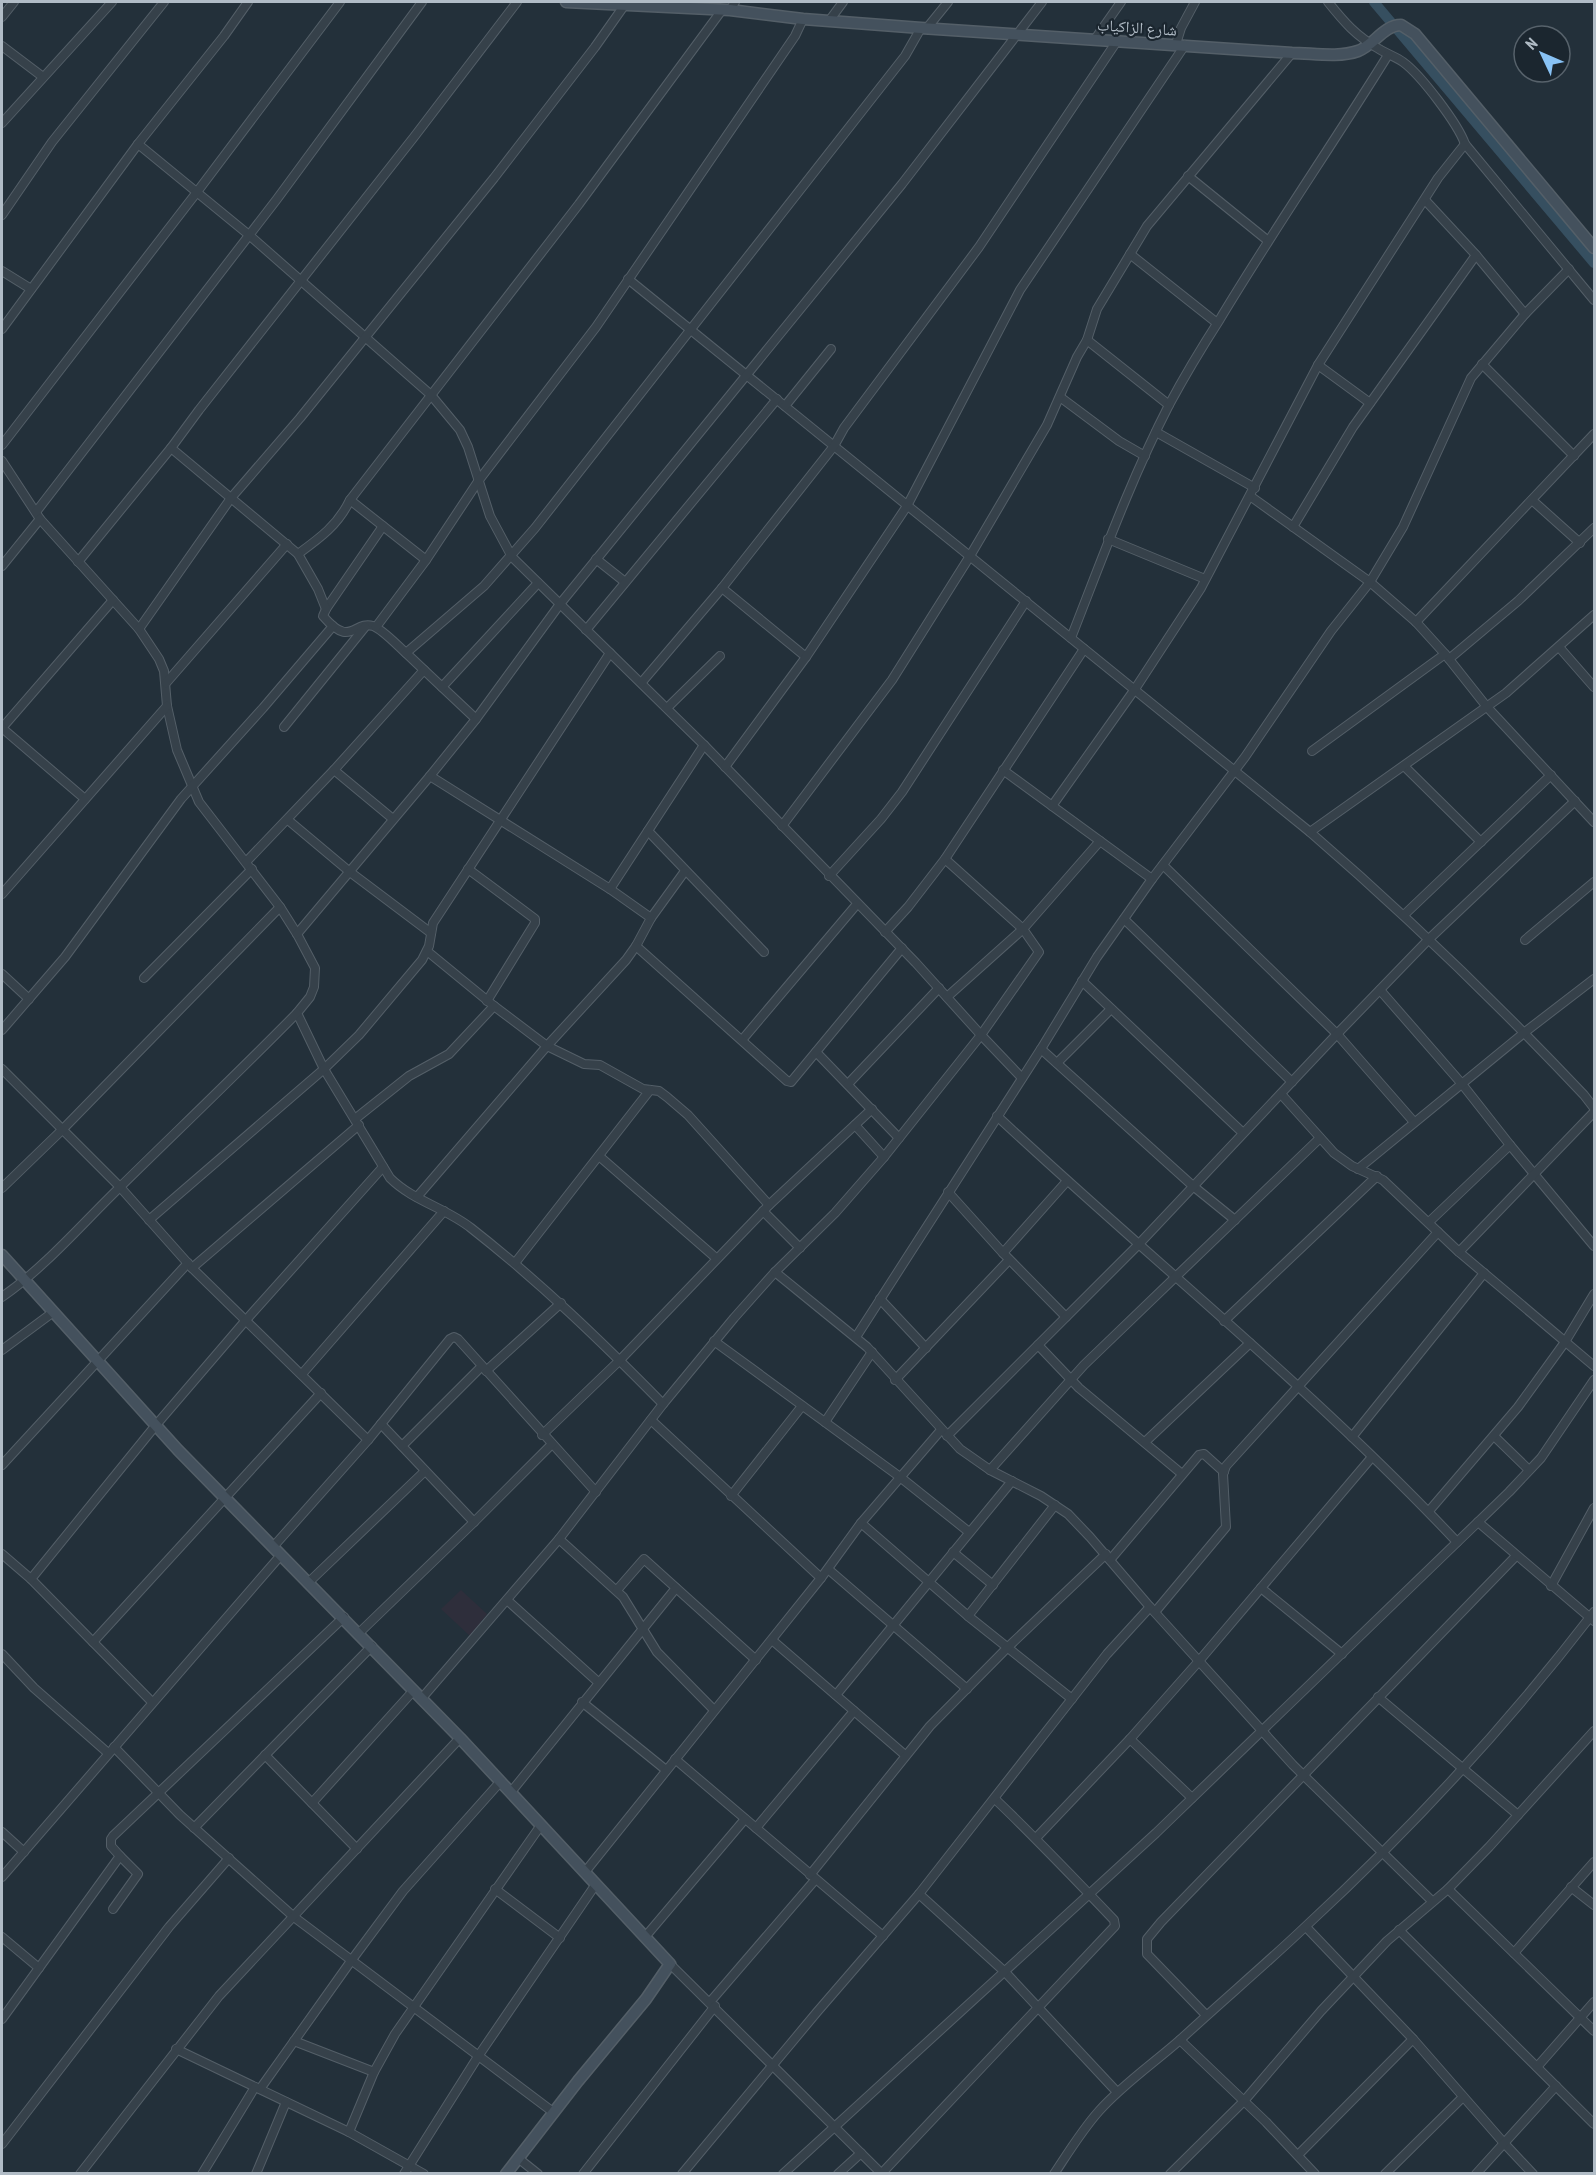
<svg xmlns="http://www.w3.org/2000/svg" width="1596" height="2175" viewBox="0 0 1596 2175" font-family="'PT Sans Narrow','Noto Naskh Arabic',sans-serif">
  <rect width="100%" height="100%" fill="#23303a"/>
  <polygon fill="#2e2e3b" points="461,1590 487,1614 470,1636 441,1609"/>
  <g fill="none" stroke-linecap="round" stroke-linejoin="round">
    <polyline stroke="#364f60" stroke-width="10" points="1374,2 1594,263"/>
    <defs>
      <g id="street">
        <path d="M1328,2c16,20 28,34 51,47 8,5 17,8 24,13 18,13 55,62 62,82l129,156"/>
        <polyline points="730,10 735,2"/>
        <polyline points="2,17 14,2"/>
        <polyline points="829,21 843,2"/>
        <polyline points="927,28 948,2"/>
        <polyline points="1095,39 1121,2"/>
        <polyline points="1176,44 1181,28 1195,2"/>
        <polyline points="2,46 43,77"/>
        <polyline points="2,123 112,2"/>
        <polyline points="138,144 249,235 431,395 460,430 468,447 490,516 512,557 704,745 916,963 981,1035 884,1157 835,1213 775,1272 734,1318 663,1404 559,1539 422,1698"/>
        <polyline points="1188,176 1267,240"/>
        <polyline points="1425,200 1476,255 1525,314"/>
        <polyline points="2,215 52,142 164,2"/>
        <polyline points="1130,254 1217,323"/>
        <polyline points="2,271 31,289"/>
        <path d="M628,279l682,553c96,83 187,171 274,263l10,13"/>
        <polyline points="2,329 138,144 224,36 248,2"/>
        <polyline points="1087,340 1169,405"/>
        <polyline points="1482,364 1574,456"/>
        <polyline points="1318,365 1370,403"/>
        <polyline points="1060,397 1119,441 1145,456"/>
        <polyline points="785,406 831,349"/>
        <polyline points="1156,432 1255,488"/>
        <polyline points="2,445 197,192 340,2"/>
        <polyline points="171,448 199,410 414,137 517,2"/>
        <path d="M2,461l38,58 99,110 20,30 5,12 3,35 10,44 22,52 81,105 17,27 18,34 -1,19 -4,10 -13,16 27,56 66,109c23,23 56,30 81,50 69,54 131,114 192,176"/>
        <polyline points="1250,496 1370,582 1416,622 1445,654 1487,707 1594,822"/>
        <polyline points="350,500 426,560"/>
        <polyline points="1532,500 1580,543"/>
        <polyline points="36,512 277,199 422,2"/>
        <path d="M383,526l-57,83 -3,7c28,33 31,4 50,10 9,3 25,20 33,27"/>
        <polyline points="1293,527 1353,427 1476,255"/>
        <polyline points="1108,539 1205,579"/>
        <path d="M298,554c22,-16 40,-29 52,-54l229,-296 143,-194"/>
        <polyline points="596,559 625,582"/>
        <polyline points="78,562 171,448 298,554 318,589 326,609"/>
        <polyline points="2,566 40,519"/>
        <polyline points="722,588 806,657"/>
        <polyline points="1416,622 1594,434"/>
        <polyline points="376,627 426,560 479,480 596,327 795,36 803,19"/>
        <polyline points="139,629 231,498 300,418 494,178 595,47 626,3"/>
        <polyline points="586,630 777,399"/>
        <path d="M1071,638c31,-79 59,-157 98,-233 16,-30 33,-58 51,-86 54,-90 113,-175 168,-264"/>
        <polyline points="1559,647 1594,687"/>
        <polyline points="1449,659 1518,601 1594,528"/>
        <polyline points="424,670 406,653 484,586 535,528 905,56 921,28"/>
        <polyline points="642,682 722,588 834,446 844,428 979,247 1117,41"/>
        <polyline points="166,683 287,544"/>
        <polyline points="442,687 476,719"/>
        <polyline points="667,708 720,656"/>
        <polyline points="284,727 365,627"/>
        <polyline points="2,728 113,600"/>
        <polyline points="2,728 85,799"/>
        <polyline points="1312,751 1445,654"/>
        <polyline points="1404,766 1481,842"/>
        <polyline points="725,767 806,657 907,506 1020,290 1185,45"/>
        <polyline points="334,770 393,819"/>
        <polyline points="1003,770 1152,879"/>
        <polyline points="430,776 610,889 651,918 636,946"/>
        <polyline points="1052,806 1135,689 1201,588 1318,365 1438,178 1465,144"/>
        <polyline points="288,820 350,872 431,933"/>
        <polyline points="782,826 892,680 970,556 1047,425 1077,357 1087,340 1097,309 1147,226 1292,53"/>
        <polyline points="648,831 764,952"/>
        <polyline points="1310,832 1506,693 1594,615"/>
        <polyline points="945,859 1023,929 1039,952 981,1035 1022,1078"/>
        <polyline points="246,862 334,770 424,670 442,687 538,583"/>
        <polyline points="1163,865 1337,1034 1414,1122"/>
        <polyline points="468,869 535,919 535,923 487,1001"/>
        <polyline points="829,876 881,819 902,792 1026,601"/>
        <polyline points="610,889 704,745"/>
        <polyline points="2,894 167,706"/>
        <polyline points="1404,915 1551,775"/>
        <polyline points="651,918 685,871"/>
        <polyline points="1124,919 1292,1082"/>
        <polyline points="885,932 908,907 945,859 1084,649"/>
        <polyline points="297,934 430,776 476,719 560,604 902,184 1042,2"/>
        <polyline points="1525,940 1594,882"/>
        <polyline points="427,951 494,1006 547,1046 584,1064 600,1065 643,1089 659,1091 667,1097 688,1115 769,1205"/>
        <polyline points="2,974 29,999"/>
        <polyline points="144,978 252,869"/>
        <polyline points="1082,981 1243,1133"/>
        <polyline points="1380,990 1462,1084 1510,1145 1594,1246"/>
        <polyline points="947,997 1023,929 1100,841"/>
        <polyline points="2,1030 65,957 181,799 263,708 333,626"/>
        <polyline points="742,1040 857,904"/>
        <polyline points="1041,1049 1193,1186 1235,1220"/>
        <polyline points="816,1052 899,1138"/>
        <polyline points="1057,1063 1111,1009"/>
        <polyline points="2,1069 120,1187 192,1268 368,1440"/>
        <polyline points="848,1084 939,988"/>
        <polyline points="1281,1094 1334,1153 1352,1166 1383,1180 1459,1252 1594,1366"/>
        <path d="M997,1116c153,143 317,274 460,426"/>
        <polyline points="355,1119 409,1076 449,1054 494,1006"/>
        <polyline points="855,1125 884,1157"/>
        <polyline points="599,1156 716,1258"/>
        <polyline points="1358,1169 1525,1032 1594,979"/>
        <polyline points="2,1188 62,1130 280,907"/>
        <polyline points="948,1192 1003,1253 1066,1317"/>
        <polyline points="417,1197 547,1046 626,960 636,946 787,1081 791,1082 902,948"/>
        <polyline points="763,1211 800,1248"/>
        <polyline points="149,1220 324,1069 359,1035 422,960 429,946 433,923 610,653"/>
        <polyline points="1429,1222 1510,1145"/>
        <polyline points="1459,1252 1594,1112"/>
        <polyline points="1003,1253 1067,1181"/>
        <polyline points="515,1263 650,1090"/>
        <polyline points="192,1268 359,1125"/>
        <polyline points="775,1272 867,1347 960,1449 990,1470 1041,1496 1068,1514 1090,1537 1150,1607 1293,1765 1432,1901"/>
        <path d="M2,1297c43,-30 78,-71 116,-108 60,-59 120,-116 179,-176"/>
        <polyline points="880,1299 926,1348"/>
        <polyline points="1224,1321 1377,1176"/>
        <polyline points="856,1337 1041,1049 1097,957 1152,879 1245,757 1331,631 1370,582 1403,527 1471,378 1525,314 1569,269"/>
        <polyline points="714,1341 900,1477 969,1532"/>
        <polyline points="1038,1345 1079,1388 1182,1474"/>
        <polyline points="2,1350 52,1313"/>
        <polyline points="486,1371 561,1303"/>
        <polyline points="302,1374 444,1211"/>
        <polyline points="895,1380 1009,1260"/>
        <polyline points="651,1420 821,1578"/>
        <polyline points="825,1422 872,1352"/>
        <polyline points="381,1424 474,1522"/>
        <polyline points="542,1435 620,1360 769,1205 872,1109"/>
        <polyline points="947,1436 1138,1245 1337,1034 1429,939 1575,801"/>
        <polyline points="1494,1436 1529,1470"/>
        <polyline points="1352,1437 1484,1273"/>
        <polyline points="1145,1442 1250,1343"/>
        <polyline points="402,1446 482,1366"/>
        <polyline points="2,1465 188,1263"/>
        <polyline points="990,1470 1084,1365 1320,1138"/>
        <polyline points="731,1496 802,1406"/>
        <polyline points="1429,1511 1518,1407 1565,1342 1594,1294"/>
        <polyline points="1478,1522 1509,1492 1541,1458 1594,1380"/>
        <polyline points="861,1523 968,1616 1072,1699"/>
        <polyline points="559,1539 623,1597 657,1652 714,1710"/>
        <polyline points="273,1547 368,1440 450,1339 454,1337 458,1339 596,1492"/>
        <polyline points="953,1552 993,1585"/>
        <polyline points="2,1554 31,1579 152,1702"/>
        <polyline points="1110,1560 1199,1455 1204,1454 1224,1472"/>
        <polyline points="828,1569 967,1689"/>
        <polyline points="31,1579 156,1425 246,1320 383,1167"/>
        <polyline points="309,1582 425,1471"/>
        <polyline points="1551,1586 1594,1508"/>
        <polyline points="1261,1588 1342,1654"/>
        <polyline points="617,1590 644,1559 756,1660"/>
        <polyline points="507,1600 598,1682"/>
        <polyline points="1155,1612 1226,1527 1223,1474 1226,1466 1438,1232"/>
        <polyline points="968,1616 1055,1505"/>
        <polyline points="359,1633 474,1522 552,1444"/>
        <polyline points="772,1640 905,1755"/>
        <polyline points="93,1642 321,1393"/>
        <polyline points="2,1654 34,1688 108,1753"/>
        <polyline points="836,1695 1012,1481"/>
        <polyline points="1378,1697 1518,1815"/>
        <polyline points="582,1702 666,1770"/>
        <polyline points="1130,1739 1192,1798"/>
        <polyline points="114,1747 180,1815 294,1917 553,2112"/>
        <polyline points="265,1755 357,1849"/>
        <polyline points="675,1759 883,1936"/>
        <polyline points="511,1792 676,1588"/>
        <polyline points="312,1803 414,1690"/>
        <polyline points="194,1828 372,1646"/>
        <polyline points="756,1828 854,1711"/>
        <polyline points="2,1832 24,1852"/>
        <polyline points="1036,1838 1130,1739 1199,1661 1372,1457"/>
        <polyline points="585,1872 821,1578 861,1523 941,1430"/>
        <polyline points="810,1875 930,1726 1007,1648 1106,1554"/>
        <polyline points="2,1877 281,1555"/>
        <polyline points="1571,1887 1594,1905"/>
        <polyline points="495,1889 560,1938"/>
        <polyline points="1448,1889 1594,2031"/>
        <polyline points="919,1894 1005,1972 1117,2092"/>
        <polyline points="113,1909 138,1874 120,1856"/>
        <polyline points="1306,1927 1413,2039 1503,2142 1533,2174"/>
        <polyline points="1399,1930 1594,2124"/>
        <polyline points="2,1937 39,1968"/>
        <polyline points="645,1937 745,1819"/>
        <polyline points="1514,1953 1594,1862"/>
        <polyline points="670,1964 882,2174"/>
        <polyline points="710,2002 815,1880"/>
        <polyline points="1206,2015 1147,1954 1147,1939 1161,1922 1516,1556"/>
        <polyline points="2,2019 120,1856 111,1846 111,1839 113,1836 344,1617"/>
        <polyline points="1180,2040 1266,2122 1315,2174"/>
        <polyline points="294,2041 374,2072"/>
        <polyline points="176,2049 349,2132 424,2174"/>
        <polyline points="1537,2067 1594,2002"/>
        <polyline points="260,2089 351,1961 403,1891 501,1781"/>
        <polyline points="349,2132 374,2072 395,2034 541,1825"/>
        <polyline points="2,2144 169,1927 229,1858"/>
        <polyline points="1298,2155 1413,2039"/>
        <polyline points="518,2158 538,2174"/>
        <path d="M882,2173l233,-247 -1,-6c-39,-41 -78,-82 -119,-121"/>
        <polyline points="80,2174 219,1996 460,1738"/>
        <polyline points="202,2174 255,2087"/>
        <polyline points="256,2174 286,2102"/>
        <polyline points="404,2174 479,2055 596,1884"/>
        <polyline points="583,2174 715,2006"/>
        <polyline points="682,2174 817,2012 919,1894 1107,1654 1150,1607"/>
        <polyline points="783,2174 1156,1833 1478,1522 1594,1621"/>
        <polyline points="838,2174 861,2153"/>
        <path d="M1054,2174c14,-21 28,-44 45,-63 24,-27 55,-48 82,-72 41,-38 84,-74 125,-113 104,-96 202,-202 288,-314"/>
        <polyline points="1170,2174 1244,2101 1321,2011 1387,1941 1448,1889 1489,1847 1594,1731"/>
        <polyline points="1385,2174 1463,2097"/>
        <polyline points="1476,2174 1556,2086"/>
      </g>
      <g id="secondary">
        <path d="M566,2l164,8 73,9 118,9 371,25c20,0 46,5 66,-2 15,-5 26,-26 43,-26l14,9 179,214"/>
        <polyline points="2,1255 178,1450 460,1738 670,1964 646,1999 578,2081 506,2174"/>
      </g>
    </defs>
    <use href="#street" stroke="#545f68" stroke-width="10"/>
    <use href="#secondary" stroke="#545f68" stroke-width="13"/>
    <use href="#street" stroke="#36414a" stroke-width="8"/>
    <use href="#secondary" stroke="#44515d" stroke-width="10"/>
  </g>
  <g text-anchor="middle" stroke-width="4.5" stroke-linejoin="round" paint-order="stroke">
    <g font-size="16" fill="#b1bcc6" stroke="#1b262f">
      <text transform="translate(1137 27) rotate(4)" y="6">شارع الزاكياب</text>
    </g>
  </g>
  <rect width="1596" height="2175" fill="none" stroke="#b1bcc6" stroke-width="6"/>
  <g transform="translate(1542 54) rotate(314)"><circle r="28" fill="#1b262f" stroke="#57626b" stroke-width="1.5"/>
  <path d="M0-4.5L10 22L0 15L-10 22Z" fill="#88c2f5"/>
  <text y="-9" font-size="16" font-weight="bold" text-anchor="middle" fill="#b1bcc6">N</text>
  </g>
</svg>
